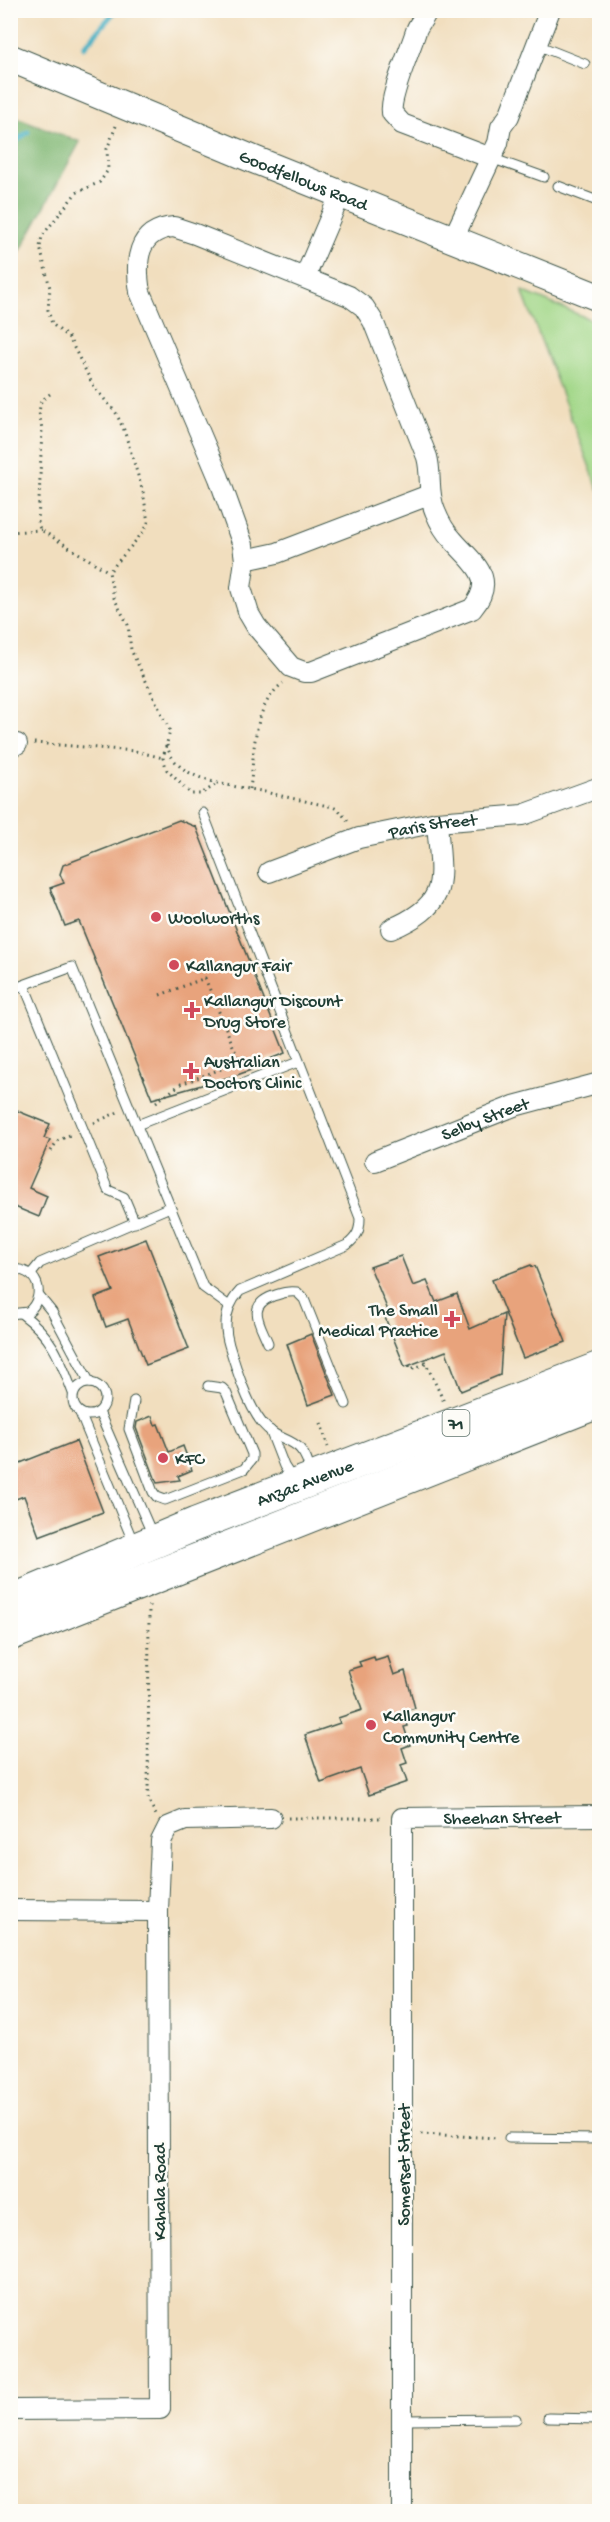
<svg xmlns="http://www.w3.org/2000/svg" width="610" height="2522" viewBox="0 0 610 2522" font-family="'Gochi Hand',sans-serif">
  <rect width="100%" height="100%" fill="#fdfcf7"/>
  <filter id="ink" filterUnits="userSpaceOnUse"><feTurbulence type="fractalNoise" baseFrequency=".0167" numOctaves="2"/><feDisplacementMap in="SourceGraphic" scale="12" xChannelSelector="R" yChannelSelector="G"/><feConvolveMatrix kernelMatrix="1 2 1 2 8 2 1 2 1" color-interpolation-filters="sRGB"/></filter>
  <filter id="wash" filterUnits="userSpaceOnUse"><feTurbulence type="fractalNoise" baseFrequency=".008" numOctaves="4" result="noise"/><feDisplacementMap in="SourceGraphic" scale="24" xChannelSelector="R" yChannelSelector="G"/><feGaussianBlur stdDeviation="1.35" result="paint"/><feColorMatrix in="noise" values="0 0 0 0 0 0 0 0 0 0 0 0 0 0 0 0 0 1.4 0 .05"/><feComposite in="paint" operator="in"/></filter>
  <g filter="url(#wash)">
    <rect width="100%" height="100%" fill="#f1debe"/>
    <polygon fill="#a2d788" stroke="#608a5e" stroke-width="1.5" points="522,291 599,323 599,491"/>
    <polygon fill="#81b874" stroke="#507a54" stroke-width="1.5" points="11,115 80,142 11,268"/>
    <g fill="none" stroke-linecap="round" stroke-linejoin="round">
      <g stroke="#46b1c4" stroke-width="5">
        <polyline points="84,47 116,10"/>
        <polyline points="10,146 28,132"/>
      </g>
    </g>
    <g id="blocks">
      <g fill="#e8a37c">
        <polygon points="179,820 196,827 285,1053 250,1067 251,1070 237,1075 152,1099 79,921 65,926 50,888 64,883 60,874 63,865"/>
        <polygon points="10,1108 50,1124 44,1138 50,1140 29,1188 47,1196 39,1217 10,1205"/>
        <polygon points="146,1239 189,1349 146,1365 128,1319 106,1327 95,1298 113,1291 99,1257"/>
        <polygon points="401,1256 413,1286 427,1281 436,1302 457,1294 470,1329 504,1314 500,1375 461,1391 446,1351 405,1367 384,1315 389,1313 370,1267"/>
        <polygon points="531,1265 532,1267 535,1266 566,1342 523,1358 492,1280"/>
        <polygon points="311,1334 335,1395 308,1405 287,1344"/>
        <polygon points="152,1416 155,1425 158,1424 169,1452 183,1446 192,1470 178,1476 180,1480 157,1483 136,1428 137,1422"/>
        <polygon points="76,1441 103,1512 39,1536 24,1496 10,1501 10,1467"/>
        <polygon points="374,1657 375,1661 388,1657 394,1675 405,1671 415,1708 403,1712 408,1726 404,1727 410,1745 402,1748 407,1763 401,1765 407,1782 369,1795 360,1769 321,1783 305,1735 340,1723 338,1718 362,1710 348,1670 361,1666 359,1662"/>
      </g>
    </g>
  </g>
  <g filter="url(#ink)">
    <use href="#blocks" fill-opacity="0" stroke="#3e5549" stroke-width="1.5"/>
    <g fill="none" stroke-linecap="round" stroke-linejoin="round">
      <defs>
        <g id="lane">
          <polyline points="537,45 585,64"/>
          <polyline points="491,158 544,177"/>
          <polyline points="558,186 600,202"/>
          <path d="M203,813l157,405c0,13 -3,19 -13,27l-107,46c-15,16 -17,34 -11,54 7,23 18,59 33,78 20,24 40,9 49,51"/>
          <polyline points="24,985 108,1190 124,1197 135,1223"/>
          <polyline points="10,990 72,967 203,1287 229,1306"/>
          <polyline points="137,1125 298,1062"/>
          <path d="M10,1270c27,-4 38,25 18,42l-18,2"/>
          <polyline points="31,1274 40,1263 170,1207"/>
          <polyline points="39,1296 52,1312 90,1383"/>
          <path d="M22,1314c31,23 38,45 51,79"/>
          <path d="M268,1343c-8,-20 -22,-37 5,-47 9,-3 15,-5 24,-4l7,7 42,105"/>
          <circle cx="89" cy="1399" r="16"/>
          <polyline points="134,1401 129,1429 153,1492 157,1497 165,1500 244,1469 252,1459 252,1454 226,1392 222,1388 208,1386"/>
          <polyline points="99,1412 153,1536"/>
          <polyline points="80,1413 134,1544"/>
          <polyline points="270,1430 284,1466 293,1480"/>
          <polyline points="509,2138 600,2139"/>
          <polyline points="548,2418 600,2419"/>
          <polyline points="402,2420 516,2419"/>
        </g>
        <g id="street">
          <path d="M427,10c-2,8 -9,14 -11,21 -6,20 -27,66 -24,82l10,11 89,34"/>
          <path d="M174,227l21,7 154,62 15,11 9,14 54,136c5,18 0,36 8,54 4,10 9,20 17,28 19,23 47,38 20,70l-161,63h-7l-13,-5 -35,-41 -7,-12 -8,-26 4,-28 -2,-15 -24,-67 -79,-186c-5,-30 -4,-62 34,-65z"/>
          <polyline points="453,239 498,143 501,127 509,116 550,10"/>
          <polyline points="305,277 340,195"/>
          <polyline points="245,560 277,553 429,495"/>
          <polyline points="10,747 17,744"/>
          <path id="s1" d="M269,872l90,-34 78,-16 86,-7 77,-28"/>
          <path d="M391,929c61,-26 50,-49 46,-107"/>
          <path id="s2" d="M375,1161l139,-55 86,-23"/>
          <polyline points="10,1910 158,1911"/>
          <polyline points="10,2410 160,2409 158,1911 161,1841 168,1827 185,1820 271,1818"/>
          <path id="s3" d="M402,2512v-694l198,-2"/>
        </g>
        <g id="secondary">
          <path id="s4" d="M10,58l245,102 345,138"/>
        </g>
        <g id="highway">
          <path id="s5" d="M10,1602l186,-78 404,-156"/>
          <polyline points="10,1634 600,1401"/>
        </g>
      </defs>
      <use href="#lane" stroke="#3e5549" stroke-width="11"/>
      <use href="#street" stroke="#3e5549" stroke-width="22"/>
      <use href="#secondary" stroke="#3e5549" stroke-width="29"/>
      <use href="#highway" stroke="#3e5549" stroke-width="35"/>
      <g stroke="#3e5549" stroke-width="3" stroke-dasharray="1.5 4.5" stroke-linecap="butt">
        <polyline points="116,126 107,149 108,170 100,182 76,193 42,236 40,247 50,288 48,310 52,324 69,338 94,387 116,413 124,430 143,492 148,522 145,530 109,572 114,598 128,625 131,650 170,731 163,758 167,770 191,794 201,794 217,784"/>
        <polyline points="50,394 41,401 39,412 42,429 38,525 41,530 109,572"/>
        <polyline points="10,532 41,530"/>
        <polyline points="34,743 135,751 163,758"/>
        <path d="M167,745c8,37 64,40 94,46 24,6 48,11 72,16l6,3 11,14"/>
        <path d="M250,789c5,-36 1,-81 33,-106"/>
        <polyline points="160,995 205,978 243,1070"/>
        <polyline points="156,1102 181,1084 240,1062"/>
        <polyline points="94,1123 118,1112"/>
        <polyline points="51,1151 57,1141 72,1134"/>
        <polyline points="425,1361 444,1402"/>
        <polyline points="409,1366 410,1369 426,1364"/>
        <polyline points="321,1423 328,1447"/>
        <polyline points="149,1605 148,1799 156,1815"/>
        <polyline points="288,1818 384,1818"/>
        <polyline points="421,2134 498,2138"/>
      </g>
      <use href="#lane" stroke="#fff" stroke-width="9"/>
      <use href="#street" stroke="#fff" stroke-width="20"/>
      <use href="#secondary" stroke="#fff" stroke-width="27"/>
      <use href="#highway" stroke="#fff" stroke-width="33"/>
    </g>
  </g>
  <g fill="#d1495b" stroke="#fdfcf7" stroke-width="2">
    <circle cx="156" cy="917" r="6"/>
    <circle cx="174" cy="965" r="6"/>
    <path d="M189 1001h6v6h6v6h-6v6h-6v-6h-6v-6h6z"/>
    <path d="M188 1062h6v6h6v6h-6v6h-6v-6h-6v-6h6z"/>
    <path d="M449 1310h6v6h6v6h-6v6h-6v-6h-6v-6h6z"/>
    <circle cx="163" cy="1458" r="6"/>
    <circle cx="371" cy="1725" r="6"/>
  </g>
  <g text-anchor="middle" stroke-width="5" stroke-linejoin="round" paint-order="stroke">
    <rect fill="#fdfcf7" stroke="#62766e" stroke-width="1.5" x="442.5" y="1410" width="27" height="26" rx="4.5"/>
    <g font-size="16" font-weight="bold" fill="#1f3d34">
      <text x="456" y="1429">71</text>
    </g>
    <g font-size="18" fill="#1f3d34" stroke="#fdfcf7">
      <text dy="6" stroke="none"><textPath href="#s4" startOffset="318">Goodfellows Road</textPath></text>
      <text dy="6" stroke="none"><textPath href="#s1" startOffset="171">Paris Street</textPath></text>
      <text dy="6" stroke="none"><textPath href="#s2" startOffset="118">Selby Street</textPath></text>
      <text dy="6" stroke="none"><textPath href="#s5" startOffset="318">Anzac Avenue</textPath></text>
      <text dy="6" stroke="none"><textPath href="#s3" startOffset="794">Sheehan Street</textPath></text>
      <text transform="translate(403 2165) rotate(-90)" y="6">Somerset Street</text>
      <text transform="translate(159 2192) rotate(-90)" y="6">Kahala Road</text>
    </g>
    <g font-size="18" fill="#1f3d34" stroke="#fdfcf7" text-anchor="start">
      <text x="168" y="923">Woolworths</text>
      <text x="186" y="971">Kallangur Fair</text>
      <text x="204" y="1006">Kallangur Discount<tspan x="204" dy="21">Drug Store</tspan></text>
      <text x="204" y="1067">Australian<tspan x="204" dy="21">Doctors Clinic</tspan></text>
      <text x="438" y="1315" text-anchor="end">The Small<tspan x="438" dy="21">Medical Practice</tspan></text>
      <text x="175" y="1464">KFC</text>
      <text x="383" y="1721">Kallangur<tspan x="383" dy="21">Community Centre</tspan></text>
    </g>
  </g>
  <rect width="610" height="2522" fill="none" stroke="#fdfcf7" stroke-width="36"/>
</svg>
